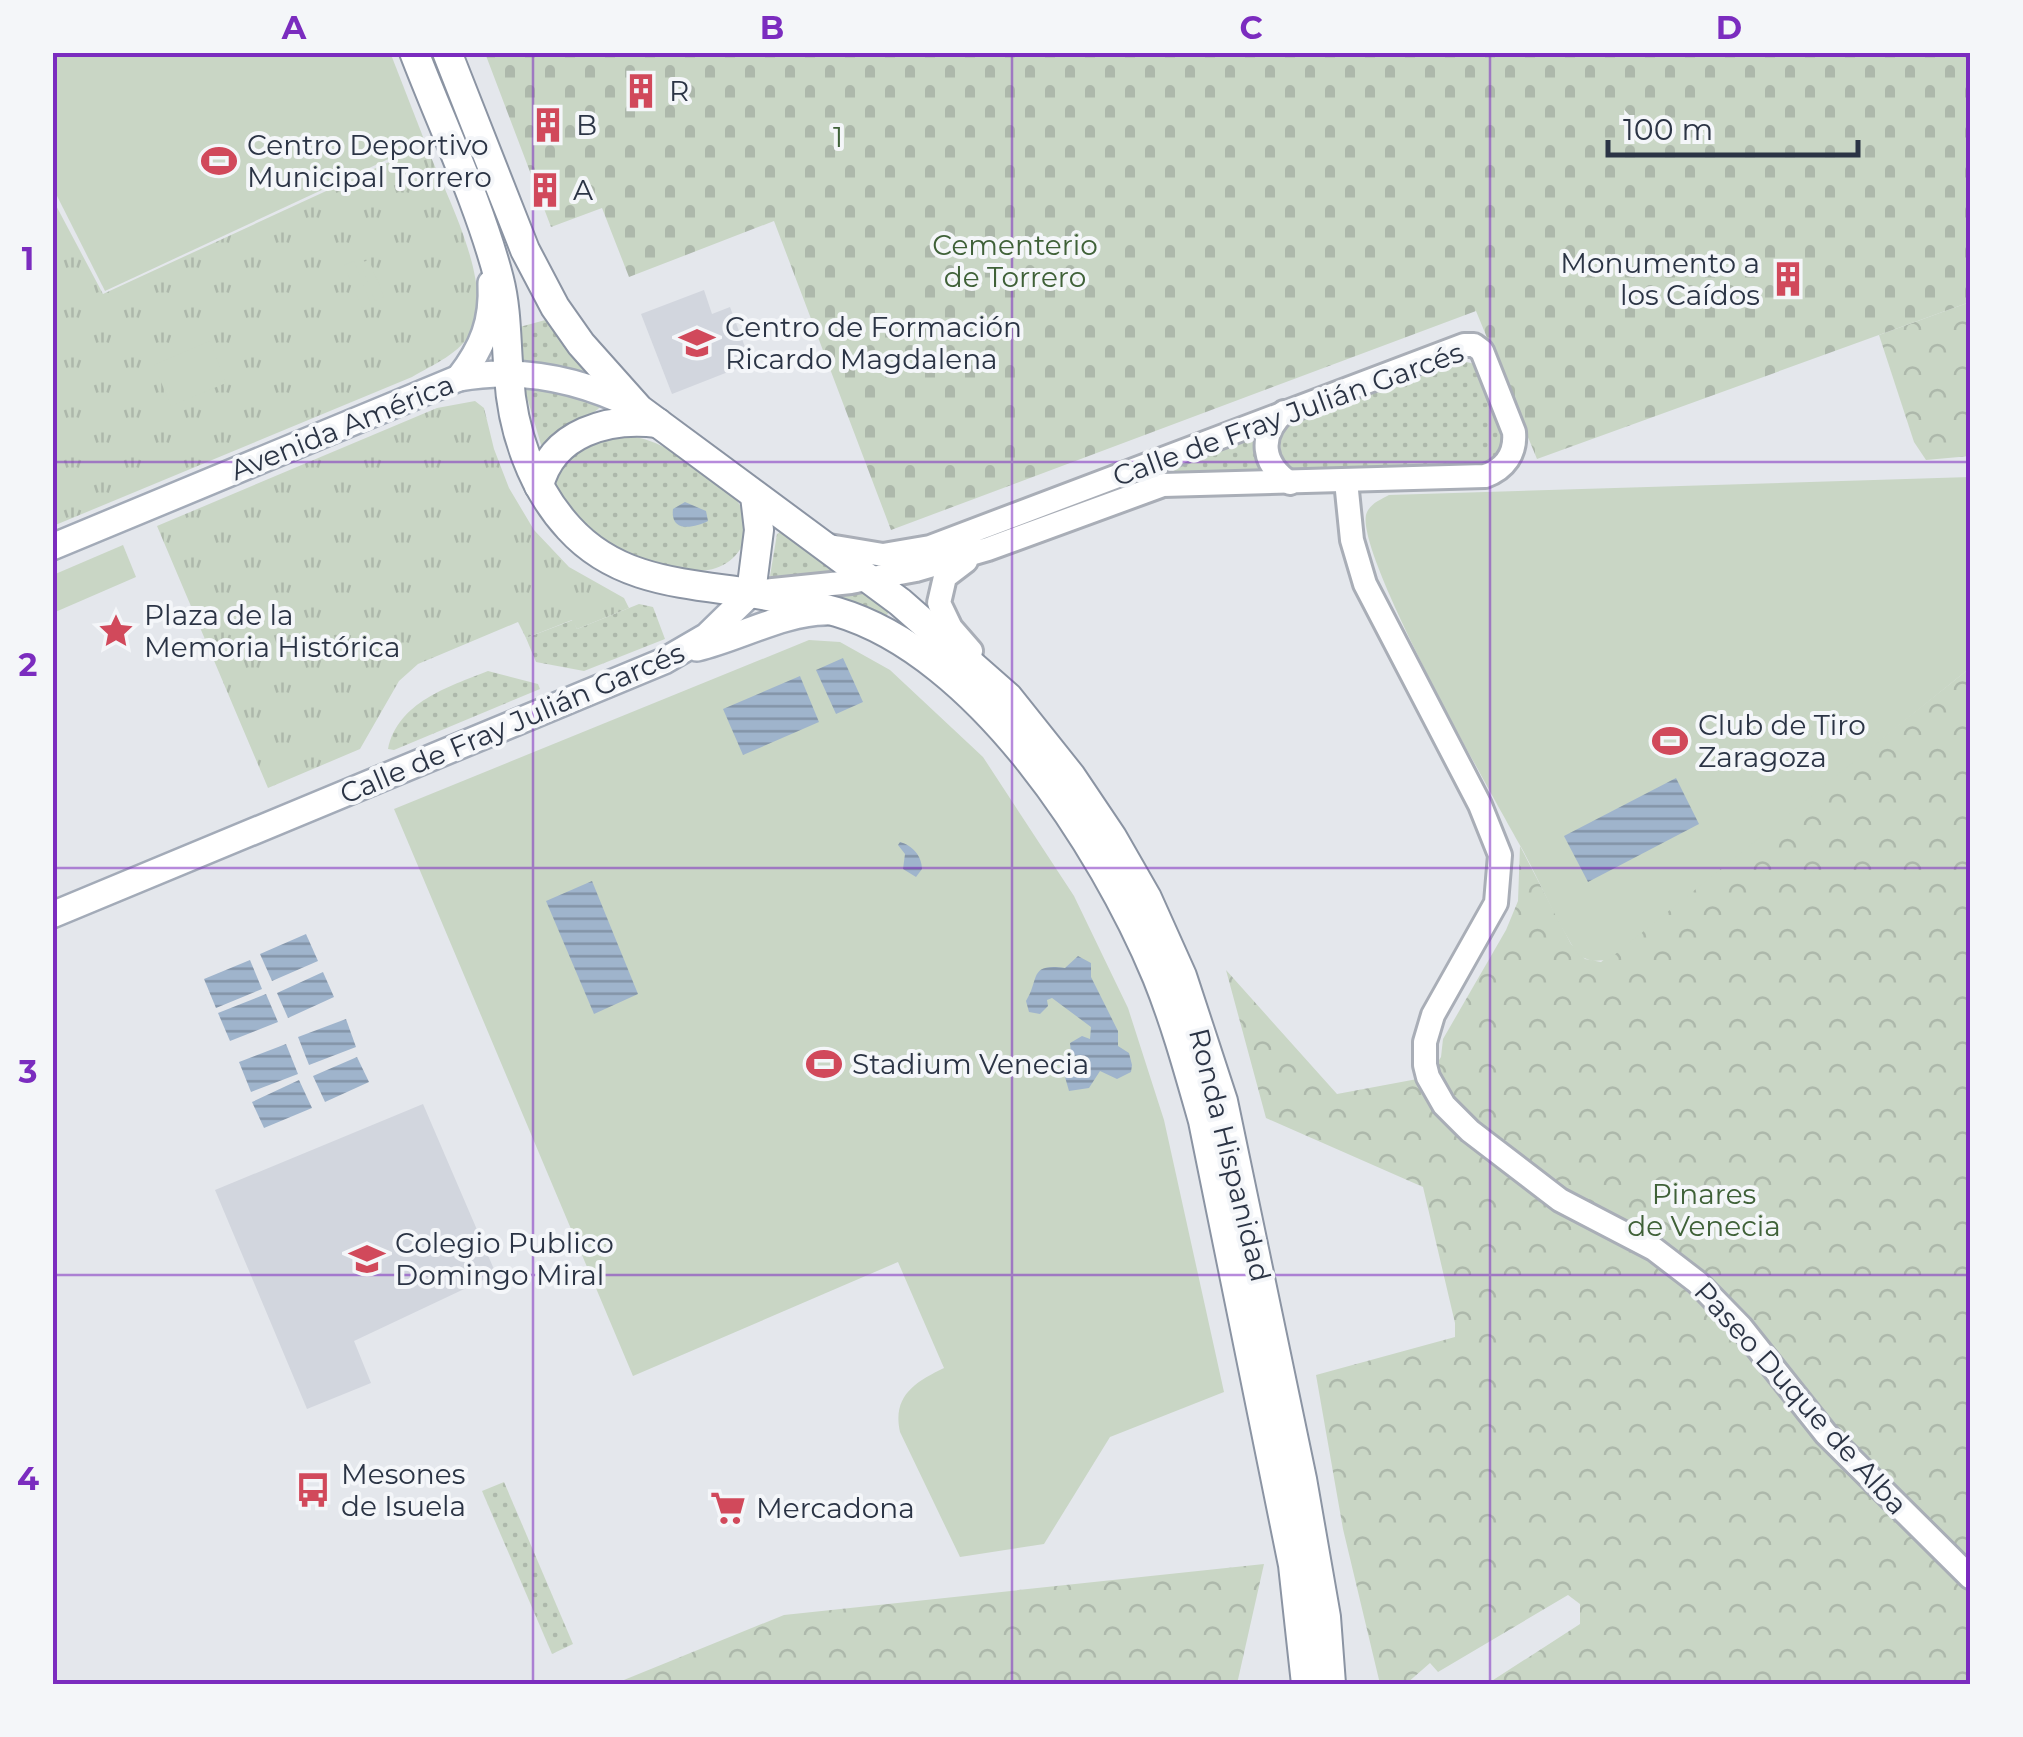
<svg xmlns="http://www.w3.org/2000/svg" width="2023" height="1737" viewBox="0 0 2023 1737" font-family="Montserrat,sans-serif">
  <defs>
    <pattern id="grass-dots" width="8" height="8" patternUnits="userSpaceOnUse" patternTransform="scale(2.5)"><rect width="8" height="8" fill="#c9d6c5"/><path d="M2 2h.1M6 6h.1" fill="none" stroke="#adb8ab" stroke-width="1.8" stroke-linecap="round"/></pattern>
    <pattern id="forest-crowns" width="20" height="18" patternUnits="userSpaceOnUse" patternTransform="scale(2.5)"><rect width="20" height="18" fill="#c9d6c5"/><path d="M2 6a3 3 0 1 1 6 0M12 15a3 3 0 1 1 6 0" fill="none" stroke="#adb8ab"/></pattern>
    <pattern id="cemetery-stones" width="16" height="16" patternUnits="userSpaceOnUse" patternTransform="scale(2.5)"><rect width="16" height="16" fill="#c9d6c5"/><path d="M2 7V4a2 2 0 0 1 4 0v3zM10 15v-3a2 2 0 0 1 4 0v3z" fill="#adb8ab"/></pattern>
    <pattern id="park-tufts" width="24" height="20" patternUnits="userSpaceOnUse" patternTransform="scale(2.5)"><rect width="24" height="20" fill="#c9d6c5"/><path d="M3 7l-1-3M5 7V3M7 7l1-3M15 17l-1-3M17 17v-4M19 17l1-3" fill="none" stroke="#adb8ab"/></pattern>
    <pattern id="water-rules" width="6" height="5" patternUnits="userSpaceOnUse" patternTransform="scale(2.5)"><rect width="6" height="5" fill="#9fb4cc"/><path d="M0 2.5h6" fill="none" stroke="#8293a7"/></pattern>
  </defs>
  <rect width="100%" height="100%" fill="#e4e7ec"/>
  <g fill="#d2d6de">
    <polygon points="704,290 712,314 730,307 751,363 672,394 641,314"/>
    <polygon points="423,1104 496,1274 354,1341 371,1383 307,1409 215,1190"/>
  </g>
  <g fill="url(#grass-dots)">
    <polygon points="549,319 586,370 587,372 548,364 521,363 516,328"/>
    <polygon points="1458,360 1475,364 1506,436 1506,445 1494,460 1484,464 1288,470 1273,443 1285,425"/>
    <path d="M524,387h23l55,17c-7,13 -44,26 -60,44z"/>
    <path d="M620,435c36,2 59,20 88,41 12,9 26,18 33,31 15,28 -3,58 -33,63 -55,9 -130,-34 -152,-85 3,-34 36,-42 64,-50z"/>
    <polygon points="1257,436 1266,472 1174,472 1173,468"/>
    <polygon points="782,531 836,568 837,575 770,576 777,534"/>
    <polygon points="871,591 892,607 885,618 832,597 833,595"/>
    <polygon points="639,604 653,607 665,639 584,671 536,662 526,638 573,620 577,629"/>
    <path d="M488,671l50,13 2,5 -146,61 -6,-1c10,-47 60,-62 100,-78z"/>
    <polygon points="504,1482 573,1644 552,1654 482,1491"/>
  </g>
  <g fill="url(#forest-crowns)">
    <polygon points="1970,302 1970,456 1926,460 1914,442 1879,335"/>
    <polygon points="1970,668 1970,1684 1487,1684 1580,1624 1580,1604 1568,1595 1438,1672 1430,1663 1406,1684 1380,1684 1343,1529 1316,1375 1455,1337 1455,1323 1423,1187 1266,1118 1226,970 1337,1094 1428,1077 1441,1057 1443,1039 1506,930 1518,901 1520,846 1571,944 1585,959 1601,962"/>
    <polygon points="1264,1564 1237,1684 614,1684 784,1615"/>
  </g>
  <polygon fill="url(#cemetery-stones)" points="485,53 1970,53 1970,302 1537,459 1476,311 891,530 774,221 629,277 602,208 551,227"/>
  <g fill="url(#park-tufts)">
    <path d="M426,145c18,46 68,137 46,185 -10,23 -40,35 -60,47l-359,149 -1,-328 51,96z"/>
    <polygon points="475,401 484,408 494,449 509,488 534,530 569,567 624,598 629,608 577,629 572,620 526,638 518,622 418,664 399,681 360,749 268,788 157,526 437,408"/>
  </g>
  <g fill="#c9d6c5">
    <polygon points="390,52 425,142 105,291 53,188 53,53"/>
    <polygon points="369,260 384,297 375,301 360,263"/>
    <polygon points="354,261 371,304 362,308 344,265"/>
    <polygon points="210,341 226,383 171,406 154,365"/>
    <path d="M1970,477v191l-362,292 -16,1 -13,-5c-23,-34 -38,-73 -58,-109 -28,-50 -164,-289 -155,-332 3,-11 14,-15 23,-20z"/>
    <polygon points="123,545 136,577 53,613 53,575"/>
    <path d="M809,640l31,2 50,28 93,87 91,139 54,112 36,112 60,272 -114,45 -66,107 -84,13 -60,-125c-8,-36 15,-50 44,-64l-46,-106 -265,114 -239,-567z"/>
  </g>
  <g fill="url(#water-rules)">
    <path d="M685,502l21,9 2,10c-14,7 -38,12 -35,-12z"/>
    <polygon points="843,658 863,702 836,714 816,670"/>
    <polygon points="800,676 819,722 743,755 723,709"/>
    <polygon points="1676,778 1699,824 1588,882 1564,836"/>
    <path d="M900,842c12,3 22,14 22,27l-6,8 -13,-8 2,-15 -7,-9z"/>
    <polygon points="592,881 638,994 594,1014 546,901"/>
    <polygon points="306,934 318,961 272,981 260,954"/>
    <path d="M1078,956l13,7v14l27,54v15l11,7 3,12 -1,7 -14,7 -17,-8 -11,17 -20,3 -4,-14 6,-2 14,-13 -14,-9 -1,-10 12,-7 8,3 1,-12 -39,-29 -5,2 1,6 -8,8 -11,-2 -3,-11c14,-22 2,-38 39,-33z"/>
    <polygon points="250,960 262,989 216,1008 204,979"/>
    <polygon points="323,972 334,997 288,1018 277,993"/>
    <polygon points="266,994 278,1022 230,1041 218,1013"/>
    <polygon points="346,1019 356,1047 309,1065 298,1037"/>
    <polygon points="286,1044 298,1074 251,1092 239,1062"/>
    <polygon points="357,1057 369,1082 325,1102 313,1076"/>
    <polygon points="299,1080 312,1108 264,1128 252,1102"/>
  </g>
  <g fill="none" stroke-linecap="round" stroke-linejoin="round">
    <defs>
      <g id="secondary">
        <path d="M1284,412c-26,24 -22,52 6,71"/>
        <polyline points="1346,481 1352,540 1365,584 1480,805 1500,855 1496,903 1433,1015 1425,1042 1425,1065 1428,1077 1444,1105 1470,1131 1560,1200 1654,1249 1697,1282 1741,1327 1826,1434 1970,1577"/>
        <polyline points="966,561 945,577 939,603 951,628 971,651"/>
        <path d="M763,591l88,-9 65,-12 72,-21 175,-64 322,-9c20,-7 31,-23 29,-44l-32,-81 -8,-6h-10l-534,202 -47,8 -54,-9"/>
      </g>
      <g id="primary">
        <path d="M459,378c24,-31 34,-57 32,-95"/>
        <path d="M52,547l407,-169c62,-11 120,1 176,29"/>
        <path d="M697,648c42,-10 87,-36 129,-36"/>
        <polyline points="52,915 664,661 707,636 751,593"/>
      </g>
      <g id="highway">
        <path d="M414,52c28,73 66,153 85,227 8,31 7,65 10,97 3,54 23,112 60,152 48,53 113,55 180,65 29,4 59,11 88,19 142,42 266,235 320,365 19,47 32,95 46,144l90,444 13,119"/>
        <polyline points="447,52 525,250 555,307 581,344 639,409 900,602 1008,697 1071,776 1112,837 1147,898 1182,976 1223,1101 1302,1479 1326,1617 1331,1684"/>
        <path d="M539,486c13,-54 70,-69 119,-63"/>
        <polyline points="751,593 759,530 755,496"/>
      </g>
    </defs>
    <use href="#secondary" stroke="#a9aeb7" stroke-width="28"/>
    <use href="#primary" stroke="#a3abb8" stroke-width="30"/>
    <use href="#highway" stroke="#8b94a3" stroke-width="32"/>
    <use href="#secondary" stroke="#fff" stroke-width="22"/>
    <use href="#primary" stroke="#fff" stroke-width="25"/>
    <use href="#highway" stroke="#fff" stroke-width="28"/>
  </g>
  <path fill="none" stroke="#7b2cbf" stroke-width="2.5" stroke-opacity="0.55" d="M533,52v1632M1012,52v1632M1490,52v1632M52,462h1918M52,868h1918M52,1275h1918"/>
  <defs>
    <symbol id="building-bare" viewBox="-9 -9 18 18"><path d="M-4-6H4V6H1V3H-1V6H-4ZM-2.5-4.3h1.7v1.8h-1.7ZM.8-4.3h1.7v1.8H.8ZM-2.5-1h1.7V.8h-1.7ZM.8-1h1.7V.8H.8Z" fill="#d1495b" stroke="#f4f6f9" stroke-width="2.5" paint-order="stroke"/></symbol>
    <symbol id="stadium-bare" viewBox="-9 -9 18 18"><path d="M0-5a6.5 5 0 1 0 0 10a6.5 5 0 1 0 0-10ZM-3.5-1.8h7v3.6h-7Z" fill="#d1495b" stroke="#f4f6f9" stroke-width="2.5" paint-order="stroke"/></symbol>
    <symbol id="university-bare" viewBox="-9 -9 18 18"><path d="M0-5L7-2L0 1L-7-2ZM-4 1L0 2.5L4 1V4Q0 6-4 4Z" fill="#d1495b" stroke="#f4f6f9" stroke-width="2.5" paint-order="stroke"/></symbol>
    <symbol id="sight-bare" viewBox="-9 -9 18 18"><path d="M0-6L1.8-2.2L6-1.7L2.9 1.2L3.7 5.4L0 3.3L-3.7 5.4L-2.9 1.2L-6-1.7L-1.8-2.2Z" fill="#d1495b" stroke="#f4f6f9" stroke-width="2.5" paint-order="stroke"/></symbol>
    <symbol id="school-bare" viewBox="-9 -9 18 18"><path d="M0-5L7-2L0 1L-7-2ZM-4 1L0 2.5L4 1V4Q0 6-4 4Z" fill="#d1495b" stroke="#f4f6f9" stroke-width="2.5" paint-order="stroke"/></symbol>
    <symbol id="bus-bare" viewBox="-9 -9 18 18"><path d="M-5-6H5V4H4V6H2V4H-2V6H-4V4H-5ZM-3.5-4V0h7V-4ZM-3.5 1.2v1.5H-2V1.2ZM2 1.2v1.5H3.5V1.2Z" fill="#d1495b" stroke="#f4f6f9" stroke-width="2.5" paint-order="stroke"/></symbol>
    <symbol id="supermarket-bare" viewBox="-9 -9 18 18"><path d="M-6-5.5h2.5l.6 2H6L4.5 2H-2.5L-4.4-4H-6ZM-1.5 3.2a1.3 1.3 0 1 0 .1 0ZM3 3.2a1.3 1.3 0 1 0 .1 0Z" fill="#d1495b" stroke="#f4f6f9" stroke-width="2.5" paint-order="stroke"/></symbol>
  </defs>
  <g fill-rule="evenodd">
    <use href="#building-bare" x="616" y="66" width="50" height="50"/>
    <use href="#building-bare" x="523" y="100" width="50" height="50"/>
    <use href="#stadium-bare" x="194" y="136" width="50" height="50"/>
    <use href="#building-bare" x="520" y="165" width="50" height="50"/>
    <use href="#building-bare" x="1763" y="254" width="50" height="50"/>
    <use href="#university-bare" x="672" y="318" width="50" height="50"/>
    <use href="#sight-bare" x="91" y="606" width="50" height="50"/>
    <use href="#stadium-bare" x="1645" y="716" width="50" height="50"/>
    <use href="#stadium-bare" x="799" y="1039" width="50" height="50"/>
    <use href="#school-bare" x="342" y="1234" width="50" height="50"/>
    <use href="#bus-bare" x="288" y="1465" width="50" height="50"/>
    <use href="#supermarket-bare" x="703" y="1483" width="50" height="50"/>
  </g>
  <g text-anchor="middle" stroke-width="8" stroke-linejoin="round" paint-order="stroke">
    <g font-size="28" fill="#2b3445" stroke="#f4f6f9" text-anchor="start">
      <text x="669" y="101">R</text>
      <text x="576" y="135">B</text>
      <text x="247" y="155">Centro Deportivo<tspan x="247" dy="32">Municipal Torrero</tspan></text>
      <text x="573" y="200">A</text>
      <text x="1760" y="273" text-anchor="end">Monumento a<tspan x="1760" dy="32">los Caídos</tspan></text>
      <text x="725" y="337">Centro de Formación<tspan x="725" dy="32">Ricardo Magdalena</tspan></text>
      <text x="144" y="625">Plaza de la<tspan x="144" dy="32">Memoria Histórica</tspan></text>
      <text x="1698" y="735">Club de Tiro<tspan x="1698" dy="32">Zaragoza</tspan></text>
      <text x="852" y="1074">Stadium Venecia</text>
      <text x="395" y="1253">Colegio Publico<tspan x="395" dy="32">Domingo Miral</tspan></text>
      <text x="341" y="1484">Mesones<tspan x="341" dy="32">de Isuela</tspan></text>
      <text x="756" y="1518">Mercadona</text>
    </g>
    <g font-size="28" fill="#3f6138" stroke="#f4f6f9">
      <text x="838" y="147">1</text>
      <text x="1015" y="255">Cementerio<tspan x="1015" dy="32">de Torrero</tspan></text>
      <text x="1704" y="1204">Pinares<tspan x="1704" dy="32">de Venecia</tspan></text>
    </g>
    <g font-size="28" fill="#2b3445" stroke="#f4f6f9">
      <text transform="translate(1288 414) rotate(-20)" y="10">Calle de Fray Julián Garcés</text>
      <text transform="translate(342 427) rotate(-22)" y="10">Avenida América</text>
      <text transform="translate(512 723) rotate(-23)" y="10">Calle de Fray Julián Garcés</text>
      <text transform="translate(1230 1155) rotate(76)" y="10">Ronda Hispanidad</text>
      <text transform="translate(1801 1398) rotate(48)" y="10">Paseo Duque de Alba</text>
    </g>
  </g>
  <rect width="2023" height="1737" fill="none" stroke="#f4f6f9" stroke-width="110"/>
  <path d="M1608 140v15h250v-15" fill="none" stroke="#2b3445" stroke-width="5"/>
  <text x="1623" y="140" font-size="30" fill="#2b3445" stroke="#f4f6f9" stroke-width="8" paint-order="stroke">100 m</text>
  <rect x="55" y="55" width="1913" height="1627" fill="none" stroke="#7b2cbf" stroke-width="4"/>
  <g font-size="32" text-anchor="middle" font-weight="bold" fill="#7b2cbf">
    <text x="294" y="39">A</text>
    <text x="772" y="39">B</text>
    <text x="1251" y="39">C</text>
    <text x="1729" y="39">D</text>
    <text x="28" y="270">1</text>
    <text x="28" y="676">2</text>
    <text x="28" y="1083">3</text>
    <text x="28" y="1490">4</text>
  </g>
</svg>
